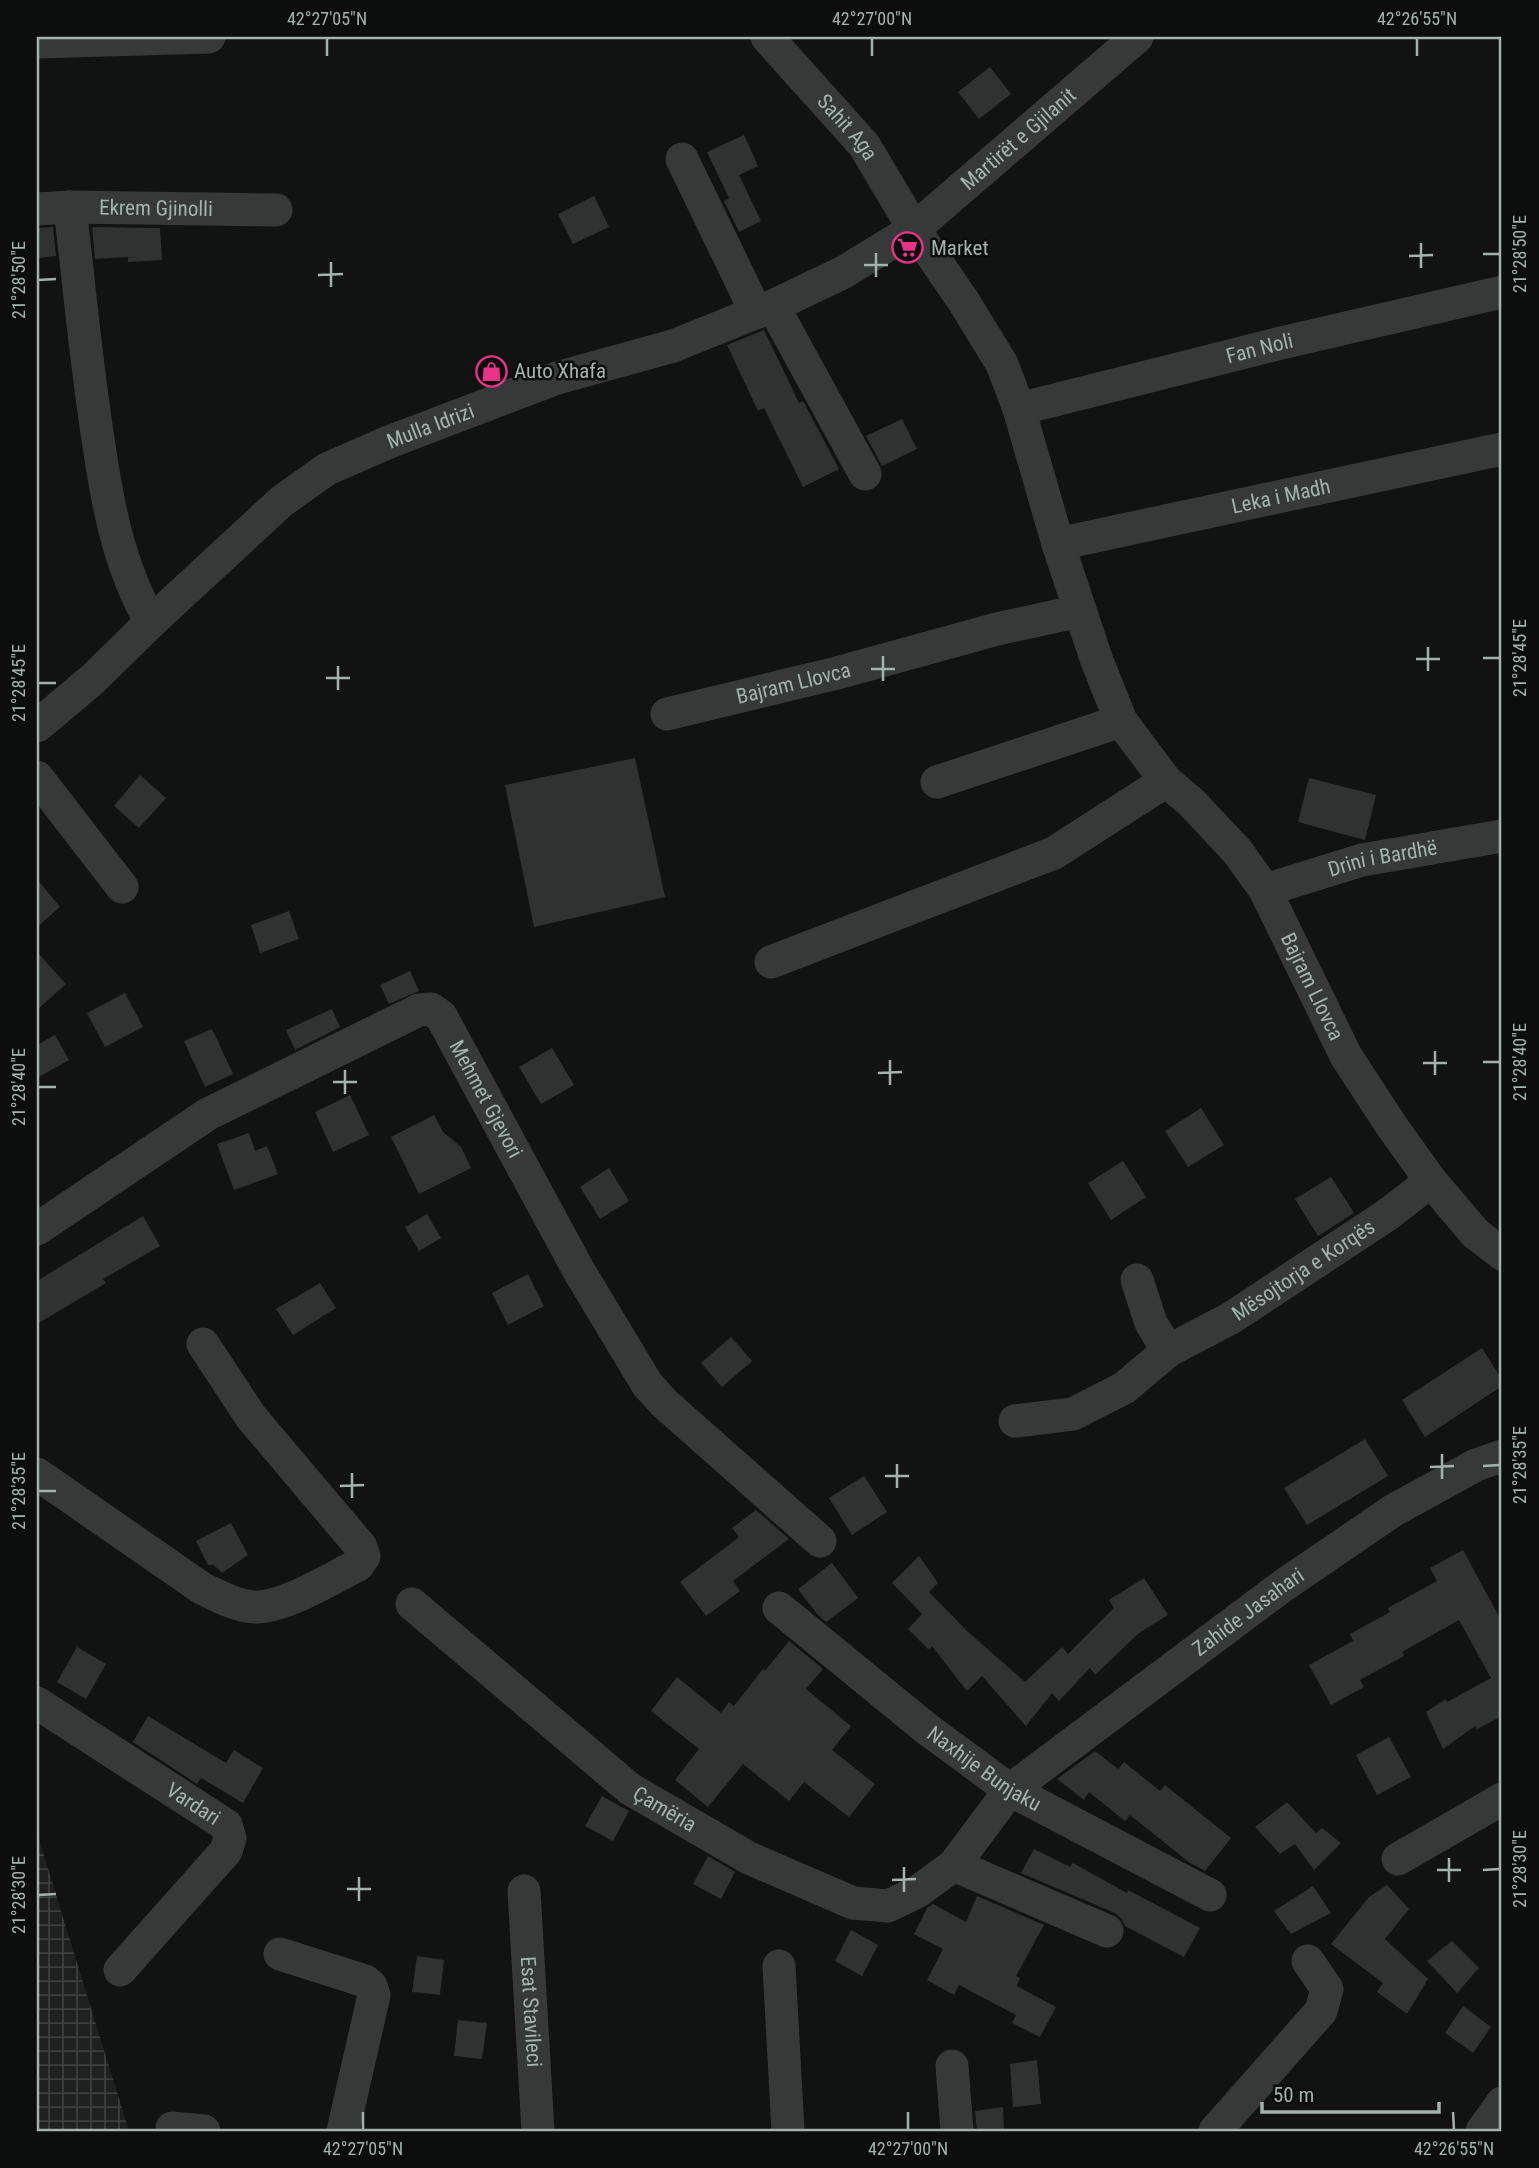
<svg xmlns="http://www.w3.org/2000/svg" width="1539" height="2168" viewBox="0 0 1539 2168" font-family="'Roboto Condensed',sans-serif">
  <defs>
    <pattern id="industrial-grid" width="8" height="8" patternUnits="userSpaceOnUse" patternTransform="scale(1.75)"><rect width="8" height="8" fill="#1d201f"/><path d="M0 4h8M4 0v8" fill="none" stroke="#3b3e3d"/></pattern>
  </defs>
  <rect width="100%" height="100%" fill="#111313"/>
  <polygon fill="url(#industrial-grid)" points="37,1833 129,2131 37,2131"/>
  <g fill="#2e3231">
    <polygon points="990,67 1011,94 979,119 958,92"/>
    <polygon points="744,135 758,166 739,175 761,221 739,232 724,201 729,198 707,152"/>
    <polygon points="594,196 609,227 573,244 558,214"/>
    <polygon points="53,227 56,256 37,258 37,228"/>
    <polygon points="92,227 160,228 162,260 128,262 128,257 95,259"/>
    <polygon points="764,330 799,403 803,401 839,469 803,487 764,408 758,411 727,345"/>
    <polygon points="902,419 917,449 882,466 866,436"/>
    <polygon points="635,758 665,897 534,927 505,785"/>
    <polygon points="140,775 166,798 139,828 114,806"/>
    <polygon points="1309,778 1376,795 1365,840 1298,822"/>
    <polygon points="37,879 60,907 37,927"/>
    <polygon points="289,911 299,939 260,953 251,925"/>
    <polygon points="37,952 66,984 37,1010"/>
    <polygon points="410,971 419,991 389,1004 380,985"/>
    <polygon points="125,993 143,1027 105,1047 87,1013"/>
    <polygon points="332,1009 340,1027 295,1050 286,1030"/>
    <polygon points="212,1029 233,1074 205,1087 184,1041"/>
    <polygon points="55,1035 69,1060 37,1078 37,1045"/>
    <polygon points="552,1048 574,1085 541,1104 519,1067"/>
    <polygon points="350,1095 369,1135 333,1152 315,1112"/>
    <polygon points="1201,1108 1224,1145 1188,1167 1165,1131"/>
    <polygon points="434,1115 443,1132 461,1147 471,1168 419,1194 391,1137"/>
    <polygon points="249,1133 255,1151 267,1146 278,1174 234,1190 217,1144"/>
    <polygon points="1123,1161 1146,1197 1111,1220 1088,1183"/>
    <polygon points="609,1168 629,1201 600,1219 580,1187"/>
    <polygon points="1331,1177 1354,1213 1318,1236 1295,1199"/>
    <polygon points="427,1214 441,1238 419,1251 405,1227"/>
    <polygon points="143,1216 160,1246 103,1279 106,1283 37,1324 37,1281"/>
    <polygon points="528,1274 544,1306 508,1325 492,1293"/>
    <polygon points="320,1283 336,1308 293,1335 276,1309"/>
    <polygon points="731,1337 752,1361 722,1387 701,1363"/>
    <polygon points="1482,1348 1502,1380 1502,1386 1425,1437 1402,1400"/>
    <polygon points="1365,1439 1388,1476 1307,1525 1284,1488"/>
    <polygon points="864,1476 887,1512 852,1535 829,1498"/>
    <polygon points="756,1510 789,1539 733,1581 740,1591 706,1616 680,1582 739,1537 732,1528"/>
    <polygon points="231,1523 248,1555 222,1573 214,1565 208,1565 196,1541"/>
    <polygon points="1463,1550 1502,1622 1502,1716 1477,1729 1475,1726 1443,1749 1426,1712 1446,1699 1447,1702 1491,1678 1459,1620 1402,1652 1404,1656 1360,1680 1364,1687 1331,1705 1309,1665 1353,1641 1350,1634 1390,1612 1388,1608 1437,1581 1430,1568"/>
    <polygon points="919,1556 938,1583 929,1592 967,1631 1025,1682 1062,1647 1068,1654 1114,1608 1109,1600 1144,1578 1168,1615 1139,1633 1095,1675 1090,1668 1059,1701 1052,1693 1026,1726 982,1676 967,1691 932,1646 929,1650 908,1629 922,1614 892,1583"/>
    <polygon points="832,1563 858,1598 826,1622 818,1615 798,1589"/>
    <polygon points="789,1641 823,1669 806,1689 851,1726 832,1750 875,1784 849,1817 804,1782 789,1801 743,1764 708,1807 675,1780 699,1749 651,1711 677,1677 721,1713 729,1702 734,1706 763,1669 765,1671"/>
    <polygon points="77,1647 106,1664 86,1699 57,1682"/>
    <polygon points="148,1716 226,1763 234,1750 263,1768 243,1803 201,1778 197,1784 133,1742"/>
    <polygon points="1389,1737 1411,1777 1377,1795 1356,1755"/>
    <polygon points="1095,1751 1118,1769 1124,1762 1160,1791 1165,1785 1231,1838 1205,1871 1190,1863 1130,1815 1125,1821 1089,1792 1084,1800 1057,1779"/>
    <polygon points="602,1796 629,1811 613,1841 585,1826"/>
    <polygon points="1287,1802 1316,1833 1322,1828 1341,1843 1314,1870 1295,1844 1280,1854 1255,1827"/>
    <polygon points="1034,1849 1070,1867 1073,1863 1127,1893 1128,1890 1200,1928 1184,1957 1125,1926 1122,1919 1115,1913 1021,1873"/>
    <polygon points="708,1856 735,1872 721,1899 693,1884"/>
    <polygon points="1387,1885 1409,1909 1385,1939 1428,1979 1407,2014 1377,1992 1383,1983 1331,1944 1369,1897"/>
    <polygon points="1313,1886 1331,1913 1291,1934 1274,1911"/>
    <polygon points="977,1896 1044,1925 1016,1976 1020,1978 1017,1986 1056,2007 1040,2037 1012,2023 1016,2015 959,1985 954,1995 927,1980 943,1949 914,1934 927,1908 933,1904 966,1922"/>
    <polygon points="851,1930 878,1945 862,1976 835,1961"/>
    <polygon points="1452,1941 1479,1968 1457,1993 1427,1961"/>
    <polygon points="417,1956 444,1960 440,1995 412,1992"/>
    <polygon points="1463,2006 1491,2027 1473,2053 1445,2033"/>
    <polygon points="458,2020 487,2023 482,2059 454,2056"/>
    <polygon points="1037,2060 1041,2104 1013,2107 1010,2064"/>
    <polygon points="1003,2107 1004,2131 977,2131 975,2111"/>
  </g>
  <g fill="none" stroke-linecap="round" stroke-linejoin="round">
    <g stroke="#353a38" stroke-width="33">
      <path id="s1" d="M767,37l97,108 50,84 50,73 38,62 17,45 39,135 39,117 24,60 45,60 26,22 45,48 28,39 81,166 45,69 40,56 44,52 27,21"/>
      <polyline points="37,42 209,37"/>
      <polyline points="682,159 756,312"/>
      <path d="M70,207c9,77 16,155 28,232 9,63 21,128 53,183"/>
      <path id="s2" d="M37,209l33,-2 206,3"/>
      <polyline points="773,306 865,474"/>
      <path id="s3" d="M1019,409l262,-66 221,-51"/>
      <path id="s4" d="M1058,544l444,-95"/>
      <path id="s5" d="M667,714l170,-41 160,-44 83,-18"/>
      <path id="s6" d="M37,726l56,-47 58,-57 131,-121 45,-32 62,-27 168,-64 116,-32 100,-40 71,-34 70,-43 223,-192"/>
      <polyline points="37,777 122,887"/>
      <polyline points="937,782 1121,721"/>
      <path id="s7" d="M1265,890l97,-30 140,-24"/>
      <polyline points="771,962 1054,853 1166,781"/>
      <path id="s8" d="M37,1229l171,-115 211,-104 12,-1 10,7 138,255 68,113 17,19 156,138"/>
      <polyline points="1137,1280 1151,1323 1168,1351"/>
      <path id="s9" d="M1015,1421l58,-7 51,-26 44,-37 63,-33 156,-103 44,-34"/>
      <path d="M37,1474l166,115c16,7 33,17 51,18 28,2 78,-29 104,-42l6,-9 -3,-9 -110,-130 -48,-73"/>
      <path id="s10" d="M412,1604l218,185 119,69 104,45 35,3 29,-14 37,-27 56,-75 274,-205 110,-75 82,-45 26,-9"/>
      <path id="s11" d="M779,1608l148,121 83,61 200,105"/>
      <path id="s12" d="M37,1703l189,122 4,13 -4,13 -106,119"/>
      <polyline points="1398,1859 1502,1799"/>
      <polyline points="954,1865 1107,1931"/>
      <path id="s13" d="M524,1891l14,240"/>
      <polyline points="280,1954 365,1981 371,1986 374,1995 343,2131"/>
      <polyline points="779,1966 788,2131"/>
      <polyline points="952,2066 957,2131"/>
      <polyline points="172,2128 204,2131"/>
      <polyline points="1215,2131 1321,2011 1327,1989 1308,1961"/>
      <polyline points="1482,2131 1502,2103"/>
    </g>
  </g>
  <path fill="none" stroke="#a3b3ac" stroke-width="2.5" d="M327,38v18M872,38v18M1417,38v18M1421,243v25M876,253v24M1483,254h17M1409,256l24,-1M331,262v25M864,265h24M318,275l25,-1M38,280l18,-1M1428,647v24M883,656v25M1483,658h17M1416,659h24M338,666v24M871,669h24M326,678h24M38,683h18M1435,1051v24M890,1060v25M1483,1062h17M1423,1063h24M345,1070v24M878,1073l24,-1M333,1082h24M38,1087h18M1442,1454v25M897,1464v24M1483,1466l17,-1M1430,1467l24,-1M352,1473v25M885,1476h24M340,1486l24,-1M38,1491h18M1449,1858v24M904,1867v25M1437,1870h24M1483,1870l17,-1M359,1877v24M892,1880l24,-1M347,1889h24M38,1895l18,-1M363,2112v18M908,2112v18M1453,2112l1,18"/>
  <defs>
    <symbol id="supermarket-ring" viewBox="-11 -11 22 22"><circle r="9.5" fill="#0c0e0e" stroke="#ea3387" stroke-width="1.5"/><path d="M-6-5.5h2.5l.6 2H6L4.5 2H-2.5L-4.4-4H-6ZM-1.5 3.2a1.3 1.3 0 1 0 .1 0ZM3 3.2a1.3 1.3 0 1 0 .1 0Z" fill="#ea3387"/></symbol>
    <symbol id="shop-ring" viewBox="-11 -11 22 22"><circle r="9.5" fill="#0c0e0e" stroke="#ea3387" stroke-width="1.5"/><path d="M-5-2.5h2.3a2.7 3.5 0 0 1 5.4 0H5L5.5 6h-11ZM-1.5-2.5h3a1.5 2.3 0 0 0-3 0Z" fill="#ea3387"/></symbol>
  </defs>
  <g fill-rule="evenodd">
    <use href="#supermarket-ring" x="890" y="230" width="35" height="35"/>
    <use href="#shop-ring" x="474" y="354" width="35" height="35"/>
  </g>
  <g text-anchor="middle" stroke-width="5" stroke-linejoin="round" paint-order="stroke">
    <g font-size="21" fill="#a3b3ac" stroke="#0c0e0e">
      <text dy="7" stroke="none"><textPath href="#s1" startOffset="121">Sahit Aga</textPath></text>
      <text dy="7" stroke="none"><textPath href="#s6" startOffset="1162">Martirët e Gjilanit</textPath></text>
      <text dy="7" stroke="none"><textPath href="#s2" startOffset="119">Ekrem Gjinolli</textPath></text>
      <text dy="7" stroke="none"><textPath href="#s3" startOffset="248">Fan Noli</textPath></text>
      <text dy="7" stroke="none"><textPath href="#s6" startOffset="500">Mulla Idrizi</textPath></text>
      <text dy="7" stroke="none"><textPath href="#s4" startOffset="228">Leka i Madh</textPath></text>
      <text dy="7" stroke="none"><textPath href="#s5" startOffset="130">Bajram Llovca</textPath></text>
      <text dy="7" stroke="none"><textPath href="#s7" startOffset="122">Drini i Bardhë</textPath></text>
      <text dy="7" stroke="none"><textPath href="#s1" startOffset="1111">Bajram Llovca</textPath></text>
      <text dy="7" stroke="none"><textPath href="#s8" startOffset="560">Mehmet Gjevori</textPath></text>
      <text dy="7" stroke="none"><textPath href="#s9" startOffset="331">Mësojtorja e Korqës</textPath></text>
      <text dy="7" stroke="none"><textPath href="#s10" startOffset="1041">Zahide Jasahari</textPath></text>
      <text dy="7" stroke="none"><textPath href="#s11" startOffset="261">Naxhije Bunjaku</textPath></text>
      <text dy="7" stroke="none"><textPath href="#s12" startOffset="186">Vardari</textPath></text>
      <text dy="7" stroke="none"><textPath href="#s10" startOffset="326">Çamëria</textPath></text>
      <text dy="7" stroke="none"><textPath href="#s13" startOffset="121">Esat Stavileci</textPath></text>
    </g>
    <g font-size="21" fill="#a3b3ac" stroke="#0c0e0e" text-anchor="start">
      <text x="931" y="255">Market</text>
      <text x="514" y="378">Auto Xhafa</text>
    </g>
  </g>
  <rect width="1539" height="2168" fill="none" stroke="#0c0e0e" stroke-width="77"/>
  <path d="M1262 2102v10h177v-10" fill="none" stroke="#a3b3ac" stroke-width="3.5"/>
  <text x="1273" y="2102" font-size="21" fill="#a3b3ac" stroke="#0c0e0e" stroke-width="5" paint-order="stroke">50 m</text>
  <rect x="38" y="38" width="1462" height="2092" fill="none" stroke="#a3b3ac" stroke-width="2.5"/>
  <g font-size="18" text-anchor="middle" fill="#a3b3ac">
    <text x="327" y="25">42°27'05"N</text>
    <text x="872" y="25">42°27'00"N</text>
    <text x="1417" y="25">42°26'55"N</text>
    <text transform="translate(1520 254) rotate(-90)" y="6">21°28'50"E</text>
    <text transform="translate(19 280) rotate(-90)" y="6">21°28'50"E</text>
    <text transform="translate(1520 658) rotate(-90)" y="6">21°28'45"E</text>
    <text transform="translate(19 683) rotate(-90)" y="6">21°28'45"E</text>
    <text transform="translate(1520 1062) rotate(-90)" y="6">21°28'40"E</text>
    <text transform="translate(19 1087) rotate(-90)" y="6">21°28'40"E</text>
    <text transform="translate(1520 1465) rotate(-90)" y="6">21°28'35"E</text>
    <text transform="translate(19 1491) rotate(-90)" y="6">21°28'35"E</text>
    <text transform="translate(1520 1869) rotate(-90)" y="6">21°28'30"E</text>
    <text transform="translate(19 1895) rotate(-90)" y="6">21°28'30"E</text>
    <text x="363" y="2155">42°27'05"N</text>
    <text x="908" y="2155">42°27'00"N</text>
    <text x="1454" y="2155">42°26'55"N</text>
  </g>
</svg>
